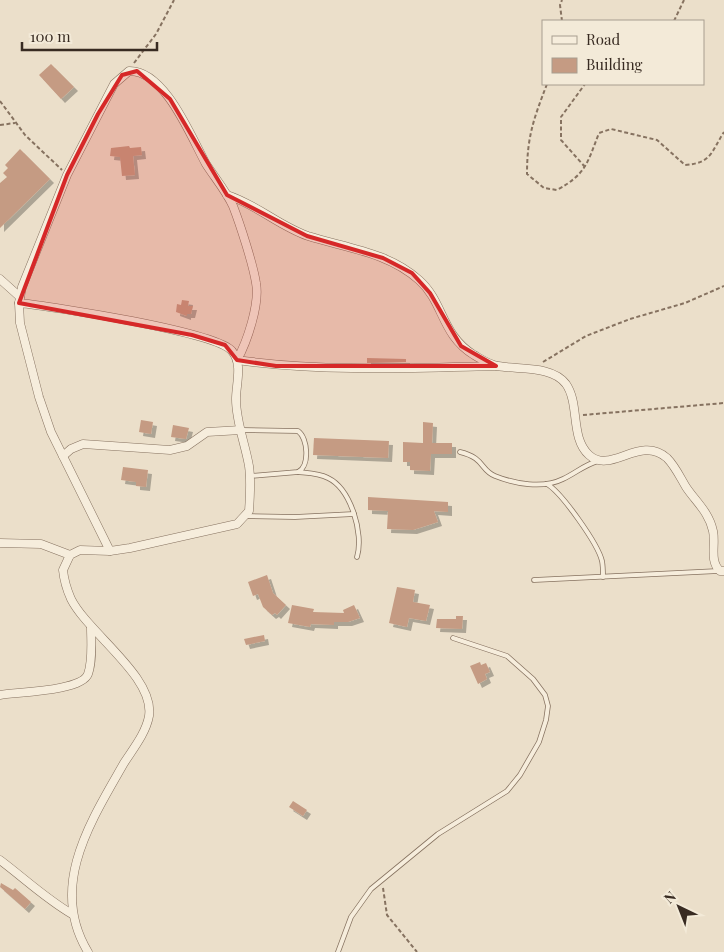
<svg xmlns="http://www.w3.org/2000/svg" width="724" height="952" viewBox="0 0 724 952" font-family="'Playfair Display',serif">
  <defs>
    <filter id="shadow"><feDropShadow dx="4" dy="4" stdDeviation="0" flood-color="#0004"/></filter>
  </defs>
  <rect width="100%" height="100%" fill="#ebdfca"/>
  <g fill="#c59b83" filter="url(#shadow)">
    <polygon points="51,64 74,87 61,99 39,75"/>
    <polygon points="129,146 130,148 141,147 142,155 133,156 135,175 122,176 120,157 110,156 111,148"/>
    <polygon points="20,149 50,179 0,228 0,183 7,177 3,173 8,168 5,165"/>
    <polygon points="182,300 189,301 188,306 193,306 191,314 187,314 187,316 176,312 177,304 181,305"/>
    <polygon points="367,358 406,359 406,362 367,363"/>
    <polygon points="141,420 153,422 151,434 139,432"/>
    <polygon points="423,422 433,423 432,443 452,443 452,454 431,454 430,471 410,470 410,462 403,462 403,442 423,443"/>
    <polygon points="173,425 189,428 186,439 171,437"/>
    <polygon points="314,438 389,441 388,458 313,455"/>
    <polygon points="123,467 148,470 146,487 136,486 136,482 121,480"/>
    <polygon points="368,497 448,502 448,512 434,511 438,522 413,530 387,529 388,511 368,510"/>
    <polygon points="267,575 273,593 286,605 277,615 275,613 272,615 263,607 258,594 253,596 248,582"/>
    <polygon points="397,587 415,590 413,602 430,605 426,621 409,618 407,627 389,623"/>
    <polygon points="292,605 314,609 313,612 344,613 343,610 354,605 360,618 348,622 334,622 334,625 311,624 310,627 288,623"/>
    <polygon points="456,616 463,616 462,629 436,628 437,619 456,619"/>
    <polygon points="264,635 265,641 246,645 244,639"/>
    <polygon points="480,662 481,665 486,663 490,672 485,674 487,679 478,684 470,666"/>
    <polygon points="293,801 307,810 303,816 289,807"/>
    <polygon points="1,883 13,890 15,888 31,902 25,909 0,887"/>
  </g>
  <g fill="none" stroke-linecap="round" stroke-linejoin="round">
    <defs>
      <g id="service">
        <path d="M241,430l57,1c10,7 12,35 0,41l-48,4"/>
        <path d="M460,452c25,6 20,18 35,24 20,8 48,13 68,3 13,-6 21,-14 35,-18"/>
        <path d="M298,472c10,1 21,1 30,6 23,11 36,56 29,79"/>
        <path d="M547,484c15,9 51,60 55,77 1,5 1,11 1,16"/>
        <polyline points="246,516 295,517 354,514"/>
        <polyline points="534,580 718,571"/>
        <polyline points="338,952 351,917 371,889 438,834 507,791 520,775 539,742 546,720 548,706 545,695 533,679 507,656 453,638"/>
      </g>
      <g id="minor">
        <path d="M227,195c29,9 52,31 81,41 38,12 80,16 111,44 25,22 22,55 55,75 7,4 16,10 24,11 20,4 54,-1 68,18 14,20 4,54 23,71 22,20 51,-21 78,3 8,8 13,19 19,29 10,15 23,25 27,44 3,13 -4,30 7,40h4"/>
        <polyline points="0,279 20,297"/>
        <path d="M19,303c32,3 198,29 213,48 11,13 4,33 4,48 0,23 9,44 13,67 2,14 1,31 0,45l-12,13 -107,24 -20,3 -30,-1 -10,5 -7,15c1,10 4,20 8,29 17,34 84,78 78,117 -3,17 -16,33 -25,47 -33,58 -76,123 -36,189"/>
        <polyline points="63,456 71,449 83,444 170,450 187,446 207,432 241,430"/>
        <polyline points="0,543 41,544 70,555"/>
        <path d="M110,551l-59,-119 -12,-35 -19,-74 -1,-20 3,-16 45,-112 47,-91 15,-13c36,-1 62,66 77,93 9,14 20,27 27,42 7,18 20,58 23,77 4,21 -9,59 -19,77 86,12 173,8 259,6"/>
        <path d="M0,695c18,-3 82,-4 88,-21 5,-14 3,-33 3,-47"/>
        <path d="M0,860c24,18 46,39 72,54"/>
      </g>
    </defs>
    <use href="#service" stroke="#867260" stroke-width="5.5"/>
    <use href="#minor" stroke="#867260" stroke-width="9"/>
    <g stroke="#867260" stroke-width="2" stroke-dasharray="4 2.5" stroke-linecap="butt">
      <polyline points="562,21 560,5 562,0"/>
      <polyline points="674,21 684,0"/>
      <polyline points="134,63 156,34 174,0"/>
      <path d="M547,84c-13,34 -20,52 -20,90l17,14 13,2c29,-16 30,-26 42,-57l12,-4 46,11 28,25c27,-2 26,-13 39,-33"/>
      <polyline points="0,101 25,135 62,170"/>
      <polyline points="0,125 15,123"/>
      <polyline points="585,167 561,140 561,117 585,84"/>
      <polyline points="543,362 586,336 630,319 685,303 724,286"/>
      <polyline points="583,415 724,403"/>
      <polyline points="383,888 387,915 417,952"/>
    </g>
    <use href="#service" stroke="#f6eddc" stroke-width="4"/>
    <use href="#minor" stroke="#f6eddc" stroke-width="8"/>
  </g>
  <path fill="#d62828" fill-opacity="0.2" stroke="#d62828" stroke-width="4" stroke-linejoin="round" d="M137,71l33,28 57,96 80,41 76,22 29,15 18,20 31,53 35,20h-220l-39,-6 -12,-15 -33,-10 -173,-32 48,-128 31,-61 24,-39z"/>
  <rect x="542" y="20" width="162" height="65" fill="#f3ead8" stroke="#a89e8f"/>
  <rect x="552" y="36" width="25" height="8" fill="#f6eddc" stroke="#a89e8f"/>
  <text x="586" y="45" font-size="15" fill="#382b22">Road</text>
  <rect x="552" y="58" width="25" height="15" fill="#c59b83" stroke="#a89e8f"/>
  <text x="586" y="70" font-size="15" fill="#382b22">Building</text>
  <g transform="translate(679 907) rotate(317)" stroke="#f3ead8" stroke-width="4" paint-order="stroke">
  <path d="M0-4L9 19L0 12L-9 19Z" fill="#382b22"/>
  <text y="-8" font-size="14" font-weight="bold" text-anchor="middle" fill="#382b22">N</text>
  </g>
  <path d="M22 42v8h135v-8" fill="none" stroke="#382b22" stroke-width="2.5"/>
  <text x="30" y="42" font-size="15" fill="#382b22" stroke="#f3ead8" stroke-width="4" paint-order="stroke">100 m</text>
</svg>
